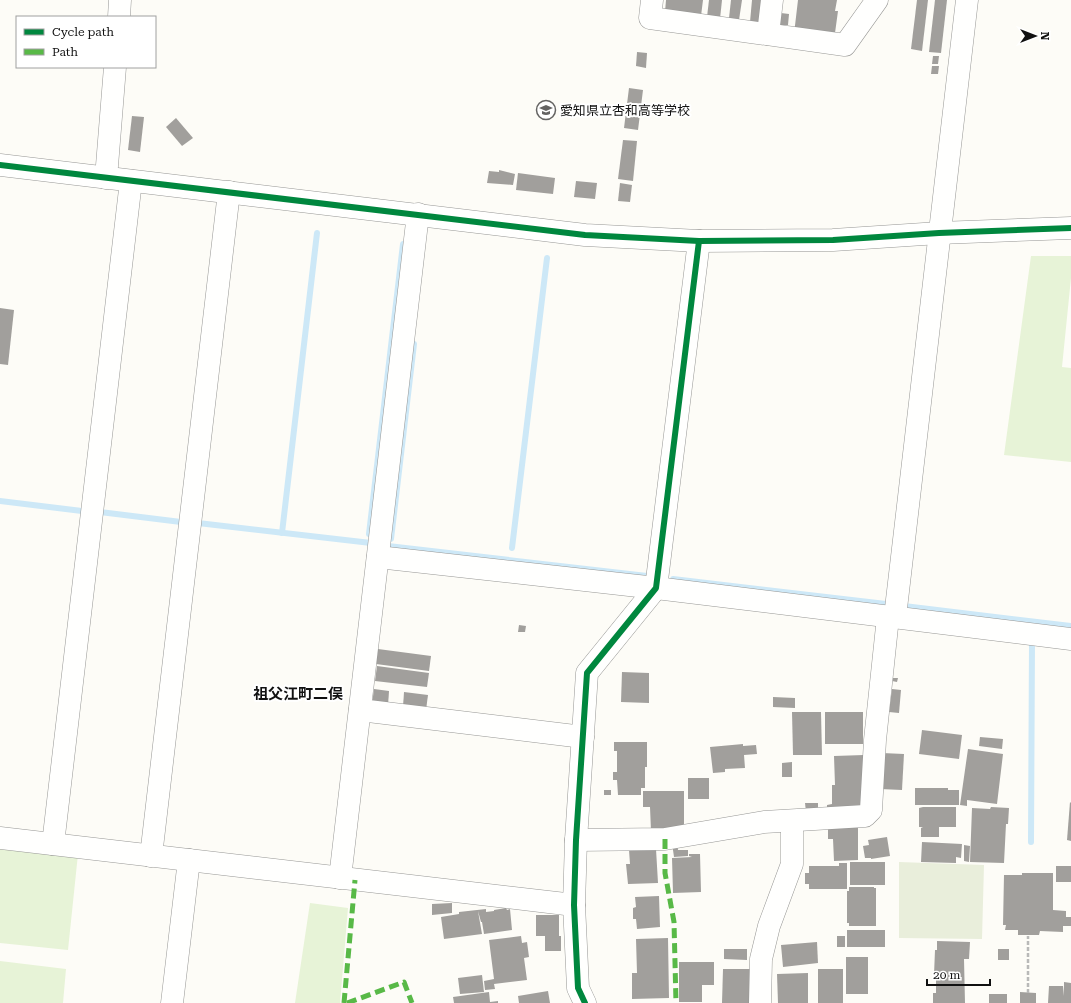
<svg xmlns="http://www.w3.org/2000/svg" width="1071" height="1003" viewBox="0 0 1071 1003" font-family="'Roboto Serif','Noto Sans JP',serif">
  <rect width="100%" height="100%" fill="#fdfcf7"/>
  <g fill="#e7f3d7">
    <polygon points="1031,256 1071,256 1071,278 1062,367 1071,368 1071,462 1004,455"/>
    <polygon points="0,845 78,854 68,950 0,943"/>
    <polygon points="310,903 348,908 340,1003 295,1003"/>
    <polygon points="0,961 66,969 63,1003 0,1003"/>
  </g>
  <polygon fill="#e9eedb" points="899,862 984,865 982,939 899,938"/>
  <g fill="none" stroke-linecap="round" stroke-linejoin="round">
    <g stroke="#cde8f7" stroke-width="6">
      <polyline points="0,501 82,511"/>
      <polyline points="100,512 181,522"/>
      <polyline points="198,523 371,543"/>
      <polyline points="282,533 317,233"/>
      <polyline points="369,534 403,244"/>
      <polyline points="391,539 414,344"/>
      <polyline points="388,546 647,576"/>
      <polyline points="512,548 547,258"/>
      <polyline points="673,579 886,604"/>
      <polyline points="904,606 1071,626"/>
      <polyline points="1031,842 1032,641"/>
    </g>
  </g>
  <g fill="#a19f9c">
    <polygon points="666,0 703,0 701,16 665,12"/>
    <polygon points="709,0 722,0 720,19 707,17"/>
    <polygon points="731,0 742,0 739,20 729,18"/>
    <polygon points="752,0 762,0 759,23 750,22"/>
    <polygon points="798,0 837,0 835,11 838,11 835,33 794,34"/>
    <polygon points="917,0 928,0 922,51 911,49"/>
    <polygon points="935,0 947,0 941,53 929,52"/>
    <polygon points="781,13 789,14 788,25 779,25"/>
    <polygon points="637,52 647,53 646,68 636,66"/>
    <polygon points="933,56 939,56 938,64 932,64"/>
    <polygon points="932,66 939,66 938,74 931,74"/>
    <polygon points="629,88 643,90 638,130 624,128"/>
    <polygon points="132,116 144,117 140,152 128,150"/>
    <polygon points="176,118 193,138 182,146 166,127"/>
    <polygon points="623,140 637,141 633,181 618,179"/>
    <polygon points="499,170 515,174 513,185 487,183 489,171 499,172"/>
    <polygon points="518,173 555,178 553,194 516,190"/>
    <polygon points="576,181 597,183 595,199 574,197"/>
    <polygon points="620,183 632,185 630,202 618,201"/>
    <polygon points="0,308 14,310 8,365 0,364"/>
    <polygon points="519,625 526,626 525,632 518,632"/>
    <polygon points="378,649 431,656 429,671 376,664"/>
    <polygon points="377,666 429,673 427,687 375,681"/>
    <polygon points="622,672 649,673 649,703 621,702"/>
    <polygon points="893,678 898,678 897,682 892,681"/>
    <polygon points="374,689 389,691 388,706 372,704"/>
    <polygon points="892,689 901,690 899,713 889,712"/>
    <polygon points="404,692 428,695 426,710 403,707"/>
    <polygon points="773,697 795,698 795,708 773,707"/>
    <polygon points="792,712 821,712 822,755 793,755"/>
    <rect x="825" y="712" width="38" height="32"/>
    <polygon points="922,730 962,735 959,759 919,754"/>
    <polygon points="980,737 1003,739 1002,749 979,746"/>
    <polygon points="614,742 647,742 647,767 645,767 645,788 641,788 641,795 618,795 617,780 613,780 613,772 617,772 617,751 614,751"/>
    <polygon points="743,744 743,746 756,745 757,754 744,755 745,768 725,769 725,772 713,773 710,747"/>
    <polygon points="968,749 1003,754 997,804 967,800 967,806 960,805"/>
    <polygon points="882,753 904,754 902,790 880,789"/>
    <polygon points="864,755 863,804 860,804 860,812 827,813 827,805 832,804 832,785 835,785 834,756"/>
    <polygon points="792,762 792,777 782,777 782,763"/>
    <rect x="688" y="778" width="21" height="21"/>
    <polygon points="915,788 948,788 948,790 959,790 959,805 915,805"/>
    <rect x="604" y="790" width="7" height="5"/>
    <polygon points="643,791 684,791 684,831 651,831 650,807 643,807"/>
    <polygon points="1070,802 1071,803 1071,841 1067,840"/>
    <polygon points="805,803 818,803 818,812 806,812"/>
    <polygon points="923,807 956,807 956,827 939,827 939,837 921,837 921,828 923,827 919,827 919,808"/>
    <polygon points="991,807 1009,808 1008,824 1006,824 1004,863 970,862 972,808 990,809"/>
    <polygon points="828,827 858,827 858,860 834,861 833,839 828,839"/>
    <polygon points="887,837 890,856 871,859 871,858 865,858 863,846 869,845 868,840"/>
    <polygon points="922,842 962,844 961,858 956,857 956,863 921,862"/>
    <polygon points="672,843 677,843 678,850 688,850 688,856 674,857"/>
    <polygon points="964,845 970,846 969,862 964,861"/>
    <polygon points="656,849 658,883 628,884 626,864 630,864 629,850"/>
    <polygon points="689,854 700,854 701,892 673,893 672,858 692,857 689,856"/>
    <rect x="850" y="862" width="35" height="23"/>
    <polygon points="839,863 847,863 847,889 809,889 809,884 805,884 805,873 809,873 809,866 839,866"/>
    <rect x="1056" y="866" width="15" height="16"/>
    <polygon points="1022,873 1053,873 1053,919 1053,910 1066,911 1066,917 1071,917 1071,926 1063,926 1063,932 1040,931 1039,935 1018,935 1018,930 1005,930 1006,925 1003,925 1004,875 1022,875"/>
    <polygon points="849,887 874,887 874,888 876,888 876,926 849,926 849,923 847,923 847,891 849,891"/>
    <polygon points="659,896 660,927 637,929 636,919 633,919 633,908 636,907 635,897"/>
    <polygon points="452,903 452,913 432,915 432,904"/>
    <polygon points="506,908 507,910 510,909 512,930 484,934 482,922 481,922 478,911 482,934 444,939 441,917 459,914 459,912 486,909 486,912 494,911 494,910"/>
    <rect x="536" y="915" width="23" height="21"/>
    <rect x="847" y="930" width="38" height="17"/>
    <polygon points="521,936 522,943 527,942 529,957 524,958 527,980 494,984 495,989 485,990 484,981 494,979 489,940"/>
    <rect x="545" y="936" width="16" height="15"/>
    <rect x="837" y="936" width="8" height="11"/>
    <polygon points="668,938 669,998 632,999 632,973 637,973 636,939"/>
    <polygon points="937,941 970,942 969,959 964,959 965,1003 933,1003 933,993 936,993 936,975 934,975 935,950 937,950"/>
    <polygon points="817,942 818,963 783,967 781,945"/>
    <polygon points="724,949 747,949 747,960 724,959"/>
    <rect x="998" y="949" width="11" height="11"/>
    <rect x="846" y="957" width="22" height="37"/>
    <polygon points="679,962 714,962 714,985 702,985 702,1002 679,1002"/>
    <polygon points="723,969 752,969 752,1003 722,1003"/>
    <rect x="818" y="969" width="25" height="34"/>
    <polygon points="808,973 808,1003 778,1003 777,974"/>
    <polygon points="482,975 484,992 460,994 458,978"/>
    <polygon points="1064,982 1071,983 1071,1003 1048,1003 1049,986 1063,986 1064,996"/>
    <polygon points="548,991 550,1003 519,1003 518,996"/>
    <polygon points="489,992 490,1002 498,1001 498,1003 454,1003 453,997"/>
    <polygon points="1020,992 1036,993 1036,1003 1020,1003"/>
    <rect x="989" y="994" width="18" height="9"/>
  </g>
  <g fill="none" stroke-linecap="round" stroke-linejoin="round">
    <defs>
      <g id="minor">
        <polyline points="652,0 650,18 845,45 877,0"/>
        <polyline points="119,17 120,0"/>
        <polyline points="768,34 772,0"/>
        <polyline points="0,165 585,235 699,241 833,240 939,233 1071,228"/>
        <polyline points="106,178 115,67"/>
        <polyline points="378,557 656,588 1071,639"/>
        <polyline points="895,617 967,0"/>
        <polyline points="360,710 583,737"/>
        <polyline points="0,838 574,905"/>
        <polyline points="576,840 665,839 764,822 865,816 871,810 875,740 888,617"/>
        <polyline points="53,844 131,181"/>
        <polyline points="151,856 229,192"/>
        <polyline points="340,878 418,214"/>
        <polyline points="172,1003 189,860"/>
        <polyline points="585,1003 578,988 574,905 576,840 587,673 656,588 699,241"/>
        <polyline points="760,1003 761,959 769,926 792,864 792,821"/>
      </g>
    </defs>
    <use href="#minor" stroke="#979795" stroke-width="23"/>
    <polyline stroke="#b9b9b8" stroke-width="2.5" stroke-dasharray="4 2" stroke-linecap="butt" points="1028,993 1028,936"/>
    <use href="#minor" stroke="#fffffe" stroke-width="22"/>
    <g stroke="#58b947" stroke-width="5" stroke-dasharray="10 5" stroke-linecap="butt">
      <polyline points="665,839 665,873 674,922 676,1003"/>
      <polyline points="344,1003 355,880"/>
      <polyline points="347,1003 404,982 412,1003"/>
    </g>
    <defs>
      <g id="cycleway">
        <polyline points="0,165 585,235 699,241 833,240 939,233 1071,228"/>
        <polyline points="585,1003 578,988 574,905 576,840 587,673 656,588 699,241"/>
      </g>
    </defs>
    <use href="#cycleway" stroke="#fff" stroke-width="8"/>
    <use href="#cycleway" stroke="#00873e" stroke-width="6"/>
  </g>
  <defs>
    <symbol id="school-ring" viewBox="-11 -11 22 22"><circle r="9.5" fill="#fff" stroke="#646362" stroke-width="1.5"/><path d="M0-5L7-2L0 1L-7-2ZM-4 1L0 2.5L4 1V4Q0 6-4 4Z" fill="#646362"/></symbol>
  </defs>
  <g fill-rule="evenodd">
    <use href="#school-ring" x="535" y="99" width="22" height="22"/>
  </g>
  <g text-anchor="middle" stroke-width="4" stroke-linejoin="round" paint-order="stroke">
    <g font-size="13" fill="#111" stroke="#fff" text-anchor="start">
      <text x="560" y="115">愛知県立杏和高等学校</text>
    </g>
    <g font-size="15" font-weight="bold" fill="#111" stroke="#fff">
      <text x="298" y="699">祖父江町二俣</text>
    </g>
  </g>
  <rect x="16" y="16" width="140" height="52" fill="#ffffff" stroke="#a0a0a0"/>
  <rect x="24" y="29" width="20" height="6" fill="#00873e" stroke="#a0a0a0"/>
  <text x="52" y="36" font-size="12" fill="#111111">Cycle path</text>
  <rect x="24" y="49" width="20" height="6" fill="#58b947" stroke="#a0a0a0"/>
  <text x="52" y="56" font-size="12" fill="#111111">Path</text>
  <g transform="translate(1035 36) rotate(90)" stroke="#ffffff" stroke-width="3" paint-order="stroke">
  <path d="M0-3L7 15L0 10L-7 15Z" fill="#111111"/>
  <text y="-6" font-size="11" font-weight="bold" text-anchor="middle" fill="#111111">N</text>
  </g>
  <path d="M927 979v6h63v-6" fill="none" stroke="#111111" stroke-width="2"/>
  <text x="933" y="979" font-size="12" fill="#111111" stroke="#ffffff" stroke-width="3" paint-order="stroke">20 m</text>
</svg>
